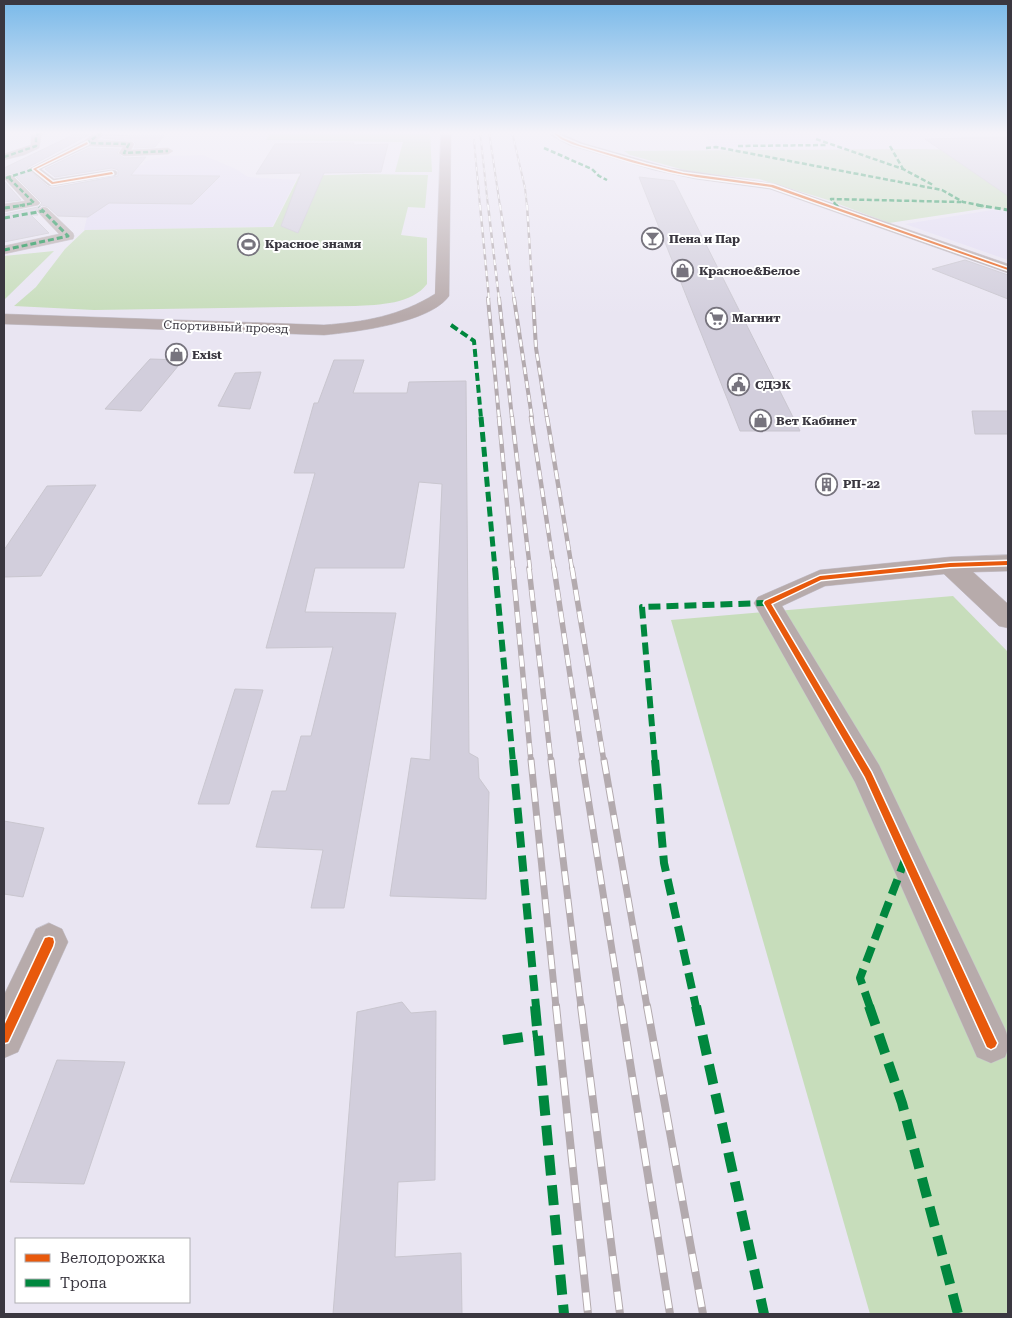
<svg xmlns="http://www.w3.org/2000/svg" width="1012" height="1318" viewBox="0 0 1012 1318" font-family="'Roboto Serif',serif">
  <rect width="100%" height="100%" fill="#e9e5f2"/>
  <g fill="#e2dcf3">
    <polygon points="700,132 824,132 838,142 716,147"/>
    <polygon points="203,155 236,169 248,177 296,180 272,227 84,230 87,217 72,216 74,206 107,176 145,164 143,162 166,156"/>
    <polygon points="992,210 1008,212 1008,260 905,224"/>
  </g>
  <g fill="#c7ddbb">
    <polygon points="271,132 430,132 432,172 395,172 403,142 266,140"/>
    <polygon points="918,149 1008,151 1008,210 988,208 889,223 828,200 759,179 695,173 630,155 624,151"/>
    <path d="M365,174l63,1 -3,33 -17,-1 -7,28 26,3v46c-15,20 -48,21 -72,22l-261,4 -80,-4 22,-19 29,-38 20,-19 188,-3 26,-51z"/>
    <polygon points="54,251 4,300 4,256"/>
    <polygon points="953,596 1008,652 1008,1314 870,1314 671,620"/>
  </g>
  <g fill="#d2cedc" stroke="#c9c6cf">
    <polygon points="75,134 90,134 27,168 47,186 52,188 118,176 118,170 112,168 55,177 45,169 89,148 120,149 117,153 124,158 146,157 131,175 220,176 192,204 109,203 88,217 58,216 48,207 42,205 35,211 38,215 31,215 49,233 4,242 4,214 38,207 42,203 14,175 9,173 4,176 4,168"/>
    <polygon points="106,135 136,136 164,136 155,147 134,148 136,144 133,141 102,138"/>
    <polygon points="1008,137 1008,196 925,139"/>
    <polygon points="354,143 353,145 388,144 381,172 324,173 298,233 281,226 301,173 256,174 275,144"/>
    <polygon points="639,177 674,181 800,431 740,431"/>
    <polygon points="4,181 21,200 4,202"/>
    <polygon points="965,260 1008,275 1008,299 932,269"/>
    <polygon points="150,359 183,360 141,411 105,409"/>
    <polygon points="334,360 364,360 353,393 407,393 409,382 466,381 469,753 478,758 479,778 489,792 486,899 390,896 411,758 430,760 442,484 419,482 404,568 315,568 305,612 396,613 344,908 311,908 323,850 256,847 272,791 286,791 301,736 311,736 333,647 266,648 315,473 294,473 314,403 318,403"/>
    <polygon points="261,372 250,409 218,406 235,373"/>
    <polygon points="972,411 1008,411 1008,434 975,434"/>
    <polygon points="96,485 41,576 4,577 4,550 47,486"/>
    <polygon points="235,689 263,690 229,804 198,804"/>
    <polygon points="4,821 44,828 23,897 4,894"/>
    <polygon points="402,1002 411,1013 436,1011 435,1180 398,1182 395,1257 461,1253 462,1314 333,1314 357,1012"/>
    <polygon points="57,1060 125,1062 84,1184 10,1182"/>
  </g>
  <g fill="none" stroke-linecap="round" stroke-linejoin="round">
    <defs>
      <g id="street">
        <polygon points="35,132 47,132 41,136 39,148 24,155 4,160 4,154 31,145 31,135"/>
        <polygon points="96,132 107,132 97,140 132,142 134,144 131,150 168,148 173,151 168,154 124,156 119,153 123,147 89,146 41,169 54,179 112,170 116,171 117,173 116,175 52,186 48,185 29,169 84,141"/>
        <polygon points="9,175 13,176 40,203 38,205 4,212 4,204 25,201 4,178"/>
        <polygon points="43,207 47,208 73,233 74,236 73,239 4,254 4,246 59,234 37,211"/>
        <path d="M1008,555v16l-35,1 35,32v24l-9,-2 -55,-52 -119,12 -43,20 97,159 126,264c4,9 4,19 0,28l-14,6 -14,-6 -122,-275 -101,-179 4,-6 62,-27 130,-13z"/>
        <polygon points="49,923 62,929 68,942 18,1052 4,1058 4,995 36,929"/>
      </g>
      <g id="secondary">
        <path d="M441,132h10l-2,164c-19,27 -94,36 -125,39l-320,-11v-10l320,11c40,-3 76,-9 111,-31z"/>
        <polygon points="548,132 558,132 582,143 670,168 776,184 1008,264 1008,273 770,189 696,179 654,170 569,145 554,137"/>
      </g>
    </defs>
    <use href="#street" stroke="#c7c3ce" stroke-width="1"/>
    <use href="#secondary" stroke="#c7c3ce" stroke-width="1"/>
    <use href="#street" fill="#b7abab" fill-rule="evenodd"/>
    <use href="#secondary" fill="#b7aaab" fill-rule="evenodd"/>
    <defs>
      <g id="rail-far6">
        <polyline points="480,132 488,206"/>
        <polyline points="489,132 500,206"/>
        <polyline points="512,132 525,188 527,206"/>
        <polyline points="474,140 480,206"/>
      </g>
      <g id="rail-far5">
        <polyline points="480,205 489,299"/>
        <polyline points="488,205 499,299"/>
        <polyline points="500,205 514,299"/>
        <polyline points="527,205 533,299"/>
      </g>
      <g id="rail-far4">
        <polyline points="488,298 499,418"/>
        <polyline points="499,298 512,418"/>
        <polyline points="514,298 532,418"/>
        <polyline points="533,298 536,348 547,418"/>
      </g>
      <g id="rail-far3">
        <polyline points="499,417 513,569"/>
        <polyline points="512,417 530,569"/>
        <polyline points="531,417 554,569"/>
        <polyline points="547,417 572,569"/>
      </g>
      <g id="rail-far2">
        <polyline points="513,568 531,762"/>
        <polyline points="529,568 551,762"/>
        <polyline points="554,568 583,762"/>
        <polyline points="572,568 604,762"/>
      </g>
      <g id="rail-far1">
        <polyline points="531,760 556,1007"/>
        <polyline points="551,760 581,1007"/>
        <polyline points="582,760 621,1007"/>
        <polyline points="604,760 647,1007"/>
      </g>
      <g id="rail">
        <polyline points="556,1006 588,1314"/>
        <polyline points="581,1006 620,1314"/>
        <polyline points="621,1006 670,1314"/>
        <polyline points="647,1006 703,1314"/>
      </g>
    </defs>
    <use href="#rail-far6" stroke="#b3aaae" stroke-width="2"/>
    <use href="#rail-far5" stroke="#b3aaae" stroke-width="2.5"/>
    <use href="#rail-far4" stroke="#b3aaae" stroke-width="4"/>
    <use href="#rail-far3" stroke="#b3aaae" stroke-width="4.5"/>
    <use href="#rail-far2" stroke="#b3aaae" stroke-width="5.5"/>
    <use href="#rail-far1" stroke="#b3aaae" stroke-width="7"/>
    <use href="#rail" stroke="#b3aaae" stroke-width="8"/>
    <use href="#rail-far6" stroke="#fff" stroke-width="1" stroke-dasharray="4.5" stroke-linecap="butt"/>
    <use href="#rail-far5" stroke="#fff" stroke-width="2" stroke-dasharray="5.5" stroke-linecap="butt"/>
    <use href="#rail-far4" stroke="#fff" stroke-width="2.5" stroke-dasharray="7" stroke-linecap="butt"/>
    <use href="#rail-far3" stroke="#fff" stroke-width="3" stroke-dasharray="9" stroke-linecap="butt"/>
    <use href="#rail-far2" stroke="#fff" stroke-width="4" stroke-dasharray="11" stroke-linecap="butt"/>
    <use href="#rail-far1" stroke="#fff" stroke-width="5" stroke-dasharray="14" stroke-linecap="butt"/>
    <use href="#rail" stroke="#fff" stroke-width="6" stroke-dasharray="18" stroke-linecap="butt"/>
    <g stroke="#00873e" stroke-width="2.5" stroke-dasharray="5 2.5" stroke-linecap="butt">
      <polyline points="102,132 87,143 129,144 124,153 168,151"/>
      <polyline points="816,139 903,169 933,185"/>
      <polyline points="738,146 828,145"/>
      <polyline points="890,146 903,169"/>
      <polyline points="544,148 592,169 599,176 607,180"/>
      <polyline points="706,148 716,147 942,190 963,202 984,206"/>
      <polyline points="4,157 36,146 36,135 42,132"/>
      <polyline points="6,178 34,169"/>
      <polyline points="9,178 34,203 17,206"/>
      <polyline points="837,206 831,199 961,202"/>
    </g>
    <g stroke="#00873e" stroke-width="3" stroke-dasharray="6 3" stroke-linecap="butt">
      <polyline points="836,205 838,207"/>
      <polyline points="977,205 1008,210"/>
      <polyline points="4,208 25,205"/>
      <polyline points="4,218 43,211 39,207"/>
      <polyline points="4,250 68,236 43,211"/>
    </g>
    <polyline stroke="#00873e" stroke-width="4" stroke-dasharray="8 4" stroke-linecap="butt" points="451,325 474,341 481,418"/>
    <polyline stroke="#00873e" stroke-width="5" stroke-dasharray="10 5" stroke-linecap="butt" points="481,417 495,569"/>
    <g stroke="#00873e" stroke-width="6" stroke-dasharray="12 6" stroke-linecap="butt">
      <polyline points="495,568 513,762"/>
      <polyline points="655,762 642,607 767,603"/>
    </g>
    <g stroke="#00873e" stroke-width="8" stroke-dasharray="16 8" stroke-linecap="butt">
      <polyline points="513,760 536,1007"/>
      <polyline points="655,760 664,863 696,1007"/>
      <polyline points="870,1007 860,978 906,857"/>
    </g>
    <g stroke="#00873e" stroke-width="10" stroke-dasharray="20 10" stroke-linecap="butt">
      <polyline points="535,1006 564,1314"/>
      <polyline points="696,1006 764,1314"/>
      <polyline points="869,1006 902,1103 958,1314"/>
      <polyline points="503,1040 538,1035"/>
    </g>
    <defs>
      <g id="cycleway">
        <polygon points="552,132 554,132 563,138 580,145 646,164 683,173 773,185 1008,268 1008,270 771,187 696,177 670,172 631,162 572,144 561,139"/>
        <polygon points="87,142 88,144 36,169 53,182 112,172 113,174 52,184 33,169"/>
        <polygon points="1008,561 1008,565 950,567 821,580 771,604 871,772 995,1039 997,1043 995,1047 991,1049 987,1047 865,777 764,603 765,601 820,576 950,563"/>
        <polygon points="49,937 53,938 54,942 53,946 8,1042 4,1043 4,1026 45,938"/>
      </g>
    </defs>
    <use href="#cycleway" stroke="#fff" stroke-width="3"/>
    <use href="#cycleway" fill="#e8590c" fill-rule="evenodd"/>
  </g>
  <linearGradient id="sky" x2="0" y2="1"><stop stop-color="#79b9e9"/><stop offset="0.42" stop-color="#f5f3f9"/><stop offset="1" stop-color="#f5f3f9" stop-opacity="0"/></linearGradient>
  <rect width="1012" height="316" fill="url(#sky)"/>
  <defs>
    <symbol id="bar-ring" viewBox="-11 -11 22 22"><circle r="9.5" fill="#fff" stroke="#77747e" stroke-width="1.5"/><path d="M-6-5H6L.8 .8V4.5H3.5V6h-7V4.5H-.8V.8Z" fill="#77747e"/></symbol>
    <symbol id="stadium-ring" viewBox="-11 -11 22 22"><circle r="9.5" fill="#fff" stroke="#77747e" stroke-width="1.5"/><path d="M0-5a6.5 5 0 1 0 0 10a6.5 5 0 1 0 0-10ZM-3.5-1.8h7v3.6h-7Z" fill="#77747e"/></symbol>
    <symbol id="shop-ring" viewBox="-11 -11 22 22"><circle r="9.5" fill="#fff" stroke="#77747e" stroke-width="1.5"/><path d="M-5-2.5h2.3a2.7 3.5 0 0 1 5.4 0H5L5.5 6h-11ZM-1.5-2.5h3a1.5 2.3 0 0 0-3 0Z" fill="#77747e"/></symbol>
    <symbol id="supermarket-ring" viewBox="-11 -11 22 22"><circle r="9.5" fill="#fff" stroke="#77747e" stroke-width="1.5"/><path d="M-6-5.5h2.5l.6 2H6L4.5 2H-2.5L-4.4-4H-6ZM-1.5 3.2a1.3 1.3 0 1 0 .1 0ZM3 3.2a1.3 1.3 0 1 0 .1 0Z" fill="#77747e"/></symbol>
    <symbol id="civic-ring" viewBox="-11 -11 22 22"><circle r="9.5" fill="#fff" stroke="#77747e" stroke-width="1.5"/><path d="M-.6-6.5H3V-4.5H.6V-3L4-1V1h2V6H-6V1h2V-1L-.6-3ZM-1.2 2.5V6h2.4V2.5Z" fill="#77747e"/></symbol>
    <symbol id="building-ring" viewBox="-11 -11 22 22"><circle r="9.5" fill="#fff" stroke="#77747e" stroke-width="1.5"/><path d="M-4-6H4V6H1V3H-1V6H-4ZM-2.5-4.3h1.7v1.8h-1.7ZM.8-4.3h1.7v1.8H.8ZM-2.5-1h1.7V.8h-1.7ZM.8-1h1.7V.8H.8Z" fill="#77747e"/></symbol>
  </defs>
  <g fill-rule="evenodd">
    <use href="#bar-ring" x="640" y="226" width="25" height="25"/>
    <use href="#stadium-ring" x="236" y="232" width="25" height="25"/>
    <use href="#shop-ring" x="670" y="258" width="25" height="25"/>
    <use href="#supermarket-ring" x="704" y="306" width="25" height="25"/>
    <use href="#shop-ring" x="164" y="342" width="25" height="25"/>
    <use href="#civic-ring" x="726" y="372" width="25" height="25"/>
    <use href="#shop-ring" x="748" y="408" width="25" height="25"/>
    <use href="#building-ring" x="814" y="472" width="25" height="25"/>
  </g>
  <g text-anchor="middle" stroke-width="4" stroke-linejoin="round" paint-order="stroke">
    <g font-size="12" font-weight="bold" fill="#3a3740" stroke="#fff" text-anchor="start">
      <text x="669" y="243">Пена и Пар</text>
      <text x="265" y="248">Красное знамя</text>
      <text x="699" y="275">Красное&amp;Белое</text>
      <text x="732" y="322">Магнит</text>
      <text x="192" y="359">Exist</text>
      <text x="755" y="389">СДЭК</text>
      <text x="776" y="425">Вет Кабинет</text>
      <text x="843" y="488">РП-22</text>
    </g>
    <g font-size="12" fill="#3a3740" stroke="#fff">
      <text transform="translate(226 327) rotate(2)" y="4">Спортивный проезд</text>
    </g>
  </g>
  <rect width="1012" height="1318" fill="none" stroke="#3a3740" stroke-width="10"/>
  <rect x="15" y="1238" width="175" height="65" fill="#ffffff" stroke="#b0afb3"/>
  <rect x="25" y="1254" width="25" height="8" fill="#e8590c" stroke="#b0afb3"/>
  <text x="60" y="1263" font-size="15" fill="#3a3740">Велодорожка</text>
  <rect x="25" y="1279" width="25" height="8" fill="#00873e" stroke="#b0afb3"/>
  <text x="60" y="1288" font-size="15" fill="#3a3740">Тропа</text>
</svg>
